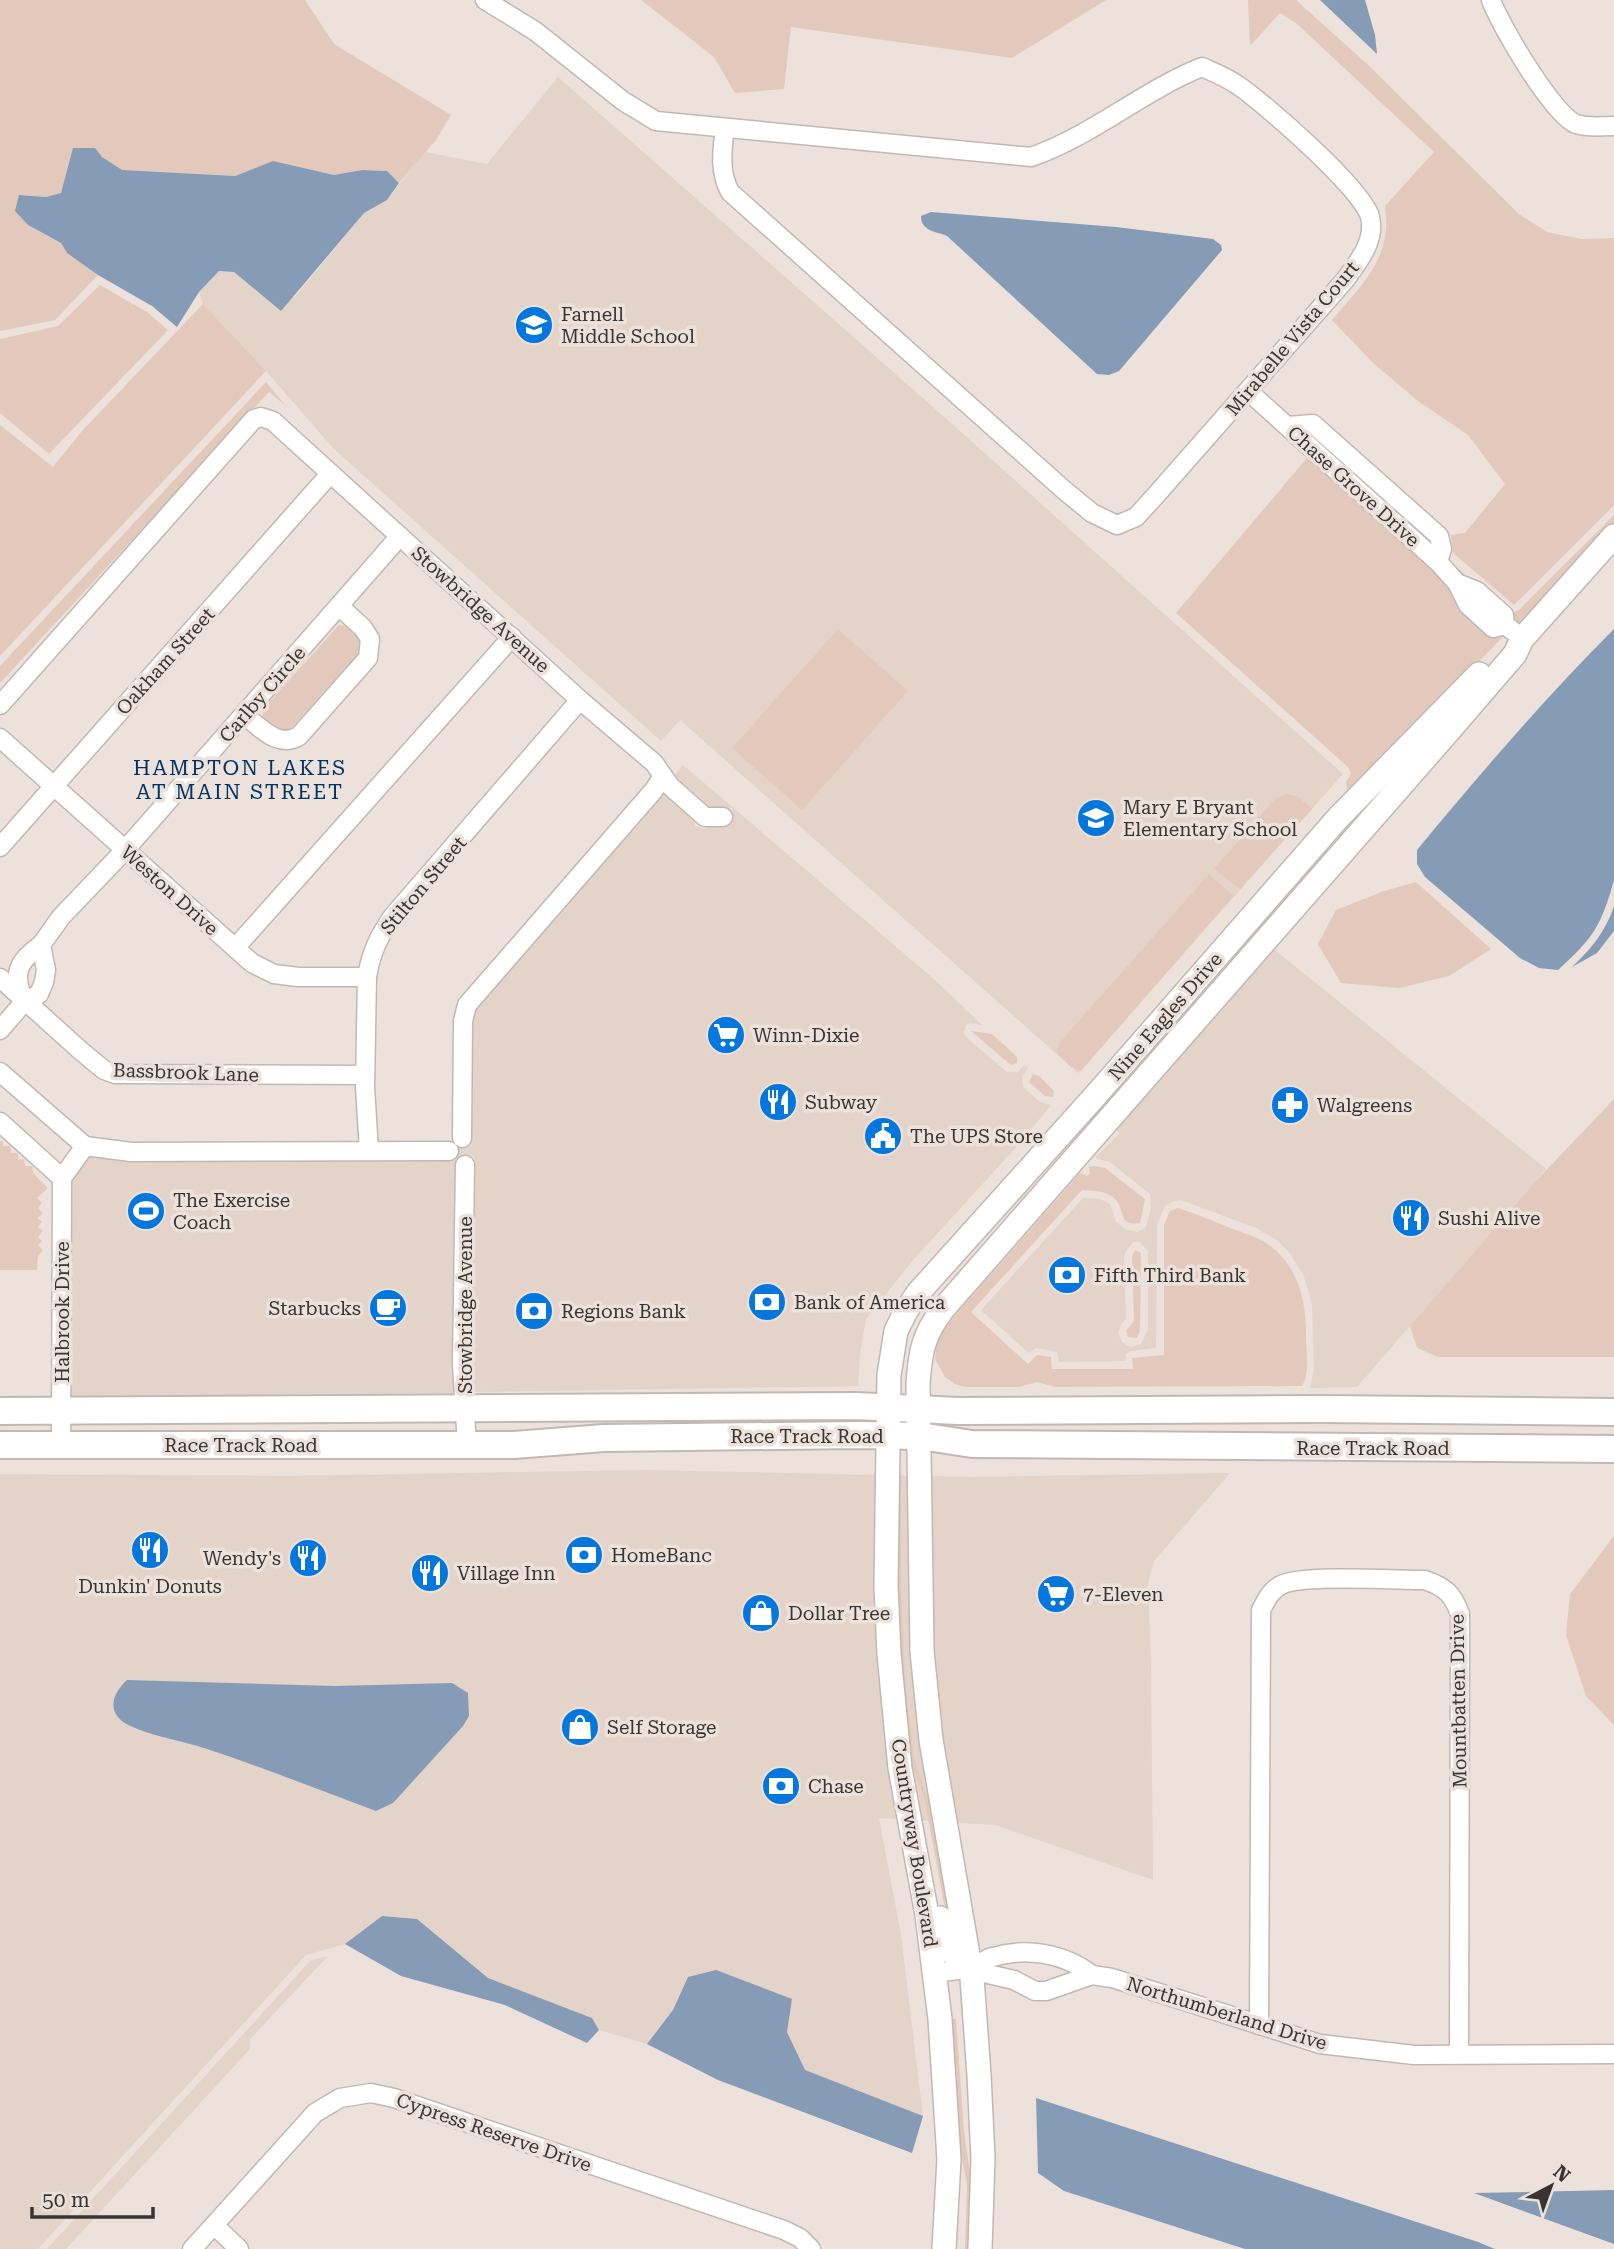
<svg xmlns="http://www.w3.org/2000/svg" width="1614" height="2249" viewBox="0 0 1614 2249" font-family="'Roboto Serif',serif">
  <rect width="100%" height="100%" fill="#ece1db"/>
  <g fill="#e4d3c9" fill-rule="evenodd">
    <polygon points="558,77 942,415 1343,774 1078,1073 680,720 661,741 334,449 266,371 203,304 199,292 219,271 234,272 295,297 364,213 387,200 425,152 487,164"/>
    <polygon points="683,765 935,980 982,1025 971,1023 966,1025 964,1032 966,1037 1007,1072 1018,1072 1024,1065 1028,1068 1022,1077 1023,1087 1040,1102 1051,1105 1020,1143 914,1259 866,1319 860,1354 858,1386 473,1392 471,1363 474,1156 458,1157 459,1147 471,1146 472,1021 475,1008 663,792 695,822 695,826 706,829 709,826 730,826 733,808 708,808 674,776"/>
    <path d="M1270,946l276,223 -189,218 -47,1 4,-19 -2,-66 -9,-29 -15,-23 -10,-10 -22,-13 -75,-28 -7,1 -9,5 -8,18 -1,124 -26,3 -4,3 -1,7 -66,1 -2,-10 -21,-4 -7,5 -48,-43 102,-112 17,1 10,5 6,18 10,8 12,2 8,-5 5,-19 -1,-14 -40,-32 -15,-4 25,-25 -8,-4zM1133,1242h7l8,9v79l-7,14 -11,3 -8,-5 -4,-9 3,-9 5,-5 -2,-62 2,-6z"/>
    <polygon points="89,1155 130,1160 457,1160 453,1365 455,1393 282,1394 240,1398 70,1396 71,1181"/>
    <polygon points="647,1470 974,1477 1230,1473 1154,1561 1148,1582 1151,1665 1153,1880 996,1825 879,1818 901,1935 923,2116 804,2070 787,2032 688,1977 673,2010 647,2044 599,2030 592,2018 488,1978 417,1919 382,1916 345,1944 306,1955 38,2249 0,2249 0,1474 287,1476"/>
    <polygon points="328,1956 250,2039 250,2049 66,2249 47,2249 310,1961"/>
  </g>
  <g fill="#e2c9bc">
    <polygon points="0,0 305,0 334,44 451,115 436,140 399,183 387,171 362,170 334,175 273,161 235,176 121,170 102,157 67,171 61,193 46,197 19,195 28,225 61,243 67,253 98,275 55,320 0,331"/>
    <polygon points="641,0 1106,0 1012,58 791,27 784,89 735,93 714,57"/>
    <path d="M1248,0h48l70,63 153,151 28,18 34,7 33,-1v267l-100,100 -61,-52 -2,-18 14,-2 40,-49 -37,-49 -50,-34 -45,-38 -41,-43c30,-35 61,-63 53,-114l49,-54 -138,-129 -16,-10 -30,33z"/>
    <polygon points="100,285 147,312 168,330 49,454 0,413 0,339 58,326"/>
    <polygon points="203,304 266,371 0,656 0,425 53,467 82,431"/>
    <polygon points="266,382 285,405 269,392 0,683 0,666"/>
    <polygon points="1312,452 1513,613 1519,610 1614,515 1614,523 1520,629 1502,638 1348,795 1346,782 1351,774 1349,768 1176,613"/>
    <polygon points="339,625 347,626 361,639 361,650 287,733 276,731 262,717 264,708"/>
    <polygon points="838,629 908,691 802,810 732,748"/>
    <polygon points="1286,794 1297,796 1312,809 1240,889 1214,869 1275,799"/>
    <polygon points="1209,874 1233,896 1081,1071 1070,1066 1056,1052 1061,1041"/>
    <polygon points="1416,882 1491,949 1449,976 1399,988 1341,983 1318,944 1336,910 1384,891"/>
    <polygon points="971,1031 992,1034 1017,1057 1017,1063 1011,1065"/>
    <polygon points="1033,1074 1039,1076 1054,1091 1053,1097 1045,1096 1029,1082"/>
    <polygon points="1614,1099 1614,1357 1438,1357 1417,1348 1410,1326 1534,1183"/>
    <polygon points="0,1141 3,1141 3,1146 10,1146 11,1153 18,1153 18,1160 24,1159 25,1166 32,1166 33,1173 48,1188 37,1198 42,1203 38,1208 43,1213 38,1218 42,1222 38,1227 43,1231 38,1237 42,1241 38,1245 43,1250 38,1256 37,1270 0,1270"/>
    <path d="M1094,1166l11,2 40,31 -5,24c-23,4 -14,-14 -25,-24 -9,-9 -22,-8 -33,-9l-111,122 57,52 9,-9 14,2 1,12h81l-1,-11 32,-3v-130l6,-14 8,-3c19,6 37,14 55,21 10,4 21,7 30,12 35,21 44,60 43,98 0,15 4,35 -4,47l-246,1 -19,-5 -18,5h-53l-11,-3 -10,-7 -10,-18 1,-12 8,-19 136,-155 7,3 3,-3 -1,-6z"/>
    <polygon points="1135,1250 1141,1253 1140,1331 1137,1338 1128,1337 1126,1331 1134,1321 1132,1256"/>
    <polygon points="901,1474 901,1581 905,1680 914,1758 929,1802 949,1904 949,1931 924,1796 910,1761 900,1669 897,1588 897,1489"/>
    <polygon points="1614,1536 1614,1725 1586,1696 1566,1635 1570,1594"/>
    <polygon points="952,2019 956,2019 964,2131 972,2188 970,2249 965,2249 967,2187 960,2146"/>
  </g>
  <g fill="#859bb6">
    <polygon points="1320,0 1365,0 1375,35 1377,54"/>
    <polygon points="73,148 95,148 102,157 122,170 235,176 273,161 334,175 362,170 387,171 399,183 387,200 364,213 281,311 234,272 219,271 199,292 177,327 152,306 98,275 67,253 61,243 28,225 15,211 19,195 46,197 61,193"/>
    <path d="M931,212l185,15 97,12 8,6 1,5 -103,121 -10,4 -12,-1 -150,-138c-12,-5 -26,-5 -26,-20z"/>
    <path d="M1614,629v251c-13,46 -20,57 -56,90l-19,-2 -19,-10 -95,-81 -8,-13v-14c63,-76 127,-151 197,-221z"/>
    <path d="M1614,906v25l-17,22 -25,14c19,-18 34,-36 42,-61z"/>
    <path d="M127,1680l208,6 117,-3 16,10 1,23 -6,10 -70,77 -17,8c-57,-21 -114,-44 -172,-63 -21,-7 -67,-15 -82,-27 -16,-13 -7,-30 5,-41z"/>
    <polygon points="382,1916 417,1919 488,1978 592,2018 599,2030 587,2043 505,2005 401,1976 345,1944"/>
    <polygon points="716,1970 792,1999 787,2032 805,2070 923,2116 912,2153 718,2080 647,2044 673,2010 688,1977"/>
    <polygon points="1036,2098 1478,2242 1495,2249 1245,2249 1064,2191 1038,2173"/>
    <polygon points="1614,2190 1614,2244 1474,2193"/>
  </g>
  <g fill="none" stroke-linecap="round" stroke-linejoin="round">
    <defs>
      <g id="minor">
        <path d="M485,0l50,31 88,70 33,20 375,36c61,-21 111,-66 171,-90 11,5 24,10 34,17 26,17 127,105 134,133 6,24 -12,45 -25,63l-189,215 -20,22 -19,8 -25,-12 -28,-23 -334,-298c-11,-20 -8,-42 -5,-64"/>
        <path d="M1491,0c9,25 62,115 85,124 12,4 25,2 38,2"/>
        <polyline points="1248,391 1438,562 1457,583 1468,605 1493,628 1505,625"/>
        <polyline points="1288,426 1313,424 1439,536 1442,549 1438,562"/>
        <polyline points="1457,583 1477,591 1504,615 1505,625 1513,631"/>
        <polyline points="0,705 254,419 261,417 273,421 285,432 580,700 654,763 663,776 654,790 467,1005 463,1021 462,1138"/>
        <path d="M244,715c16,12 34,34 55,21l69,-78 2,-19 -7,-11 -24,-22"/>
        <polyline points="0,738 252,963 274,974 298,977 367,977"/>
        <polyline points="663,776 670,786 705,817 723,817"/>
        <polyline points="0,847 330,474"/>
        <polyline points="235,948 512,637"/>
        <polyline points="0,978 81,1051 104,1070 115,1074 365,1075"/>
        <path d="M23,998c-11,-25 -4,-38 18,-53"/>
        <polyline points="0,1030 24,1002 39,994 44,982 46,970 41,945 61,917 125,850 400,536"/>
        <polyline points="0,1072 85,1146"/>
        <polyline points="0,1122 62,1178"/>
        <path d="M369,1151l-4,-64 2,-110c4,-25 12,-41 26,-61l187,-216"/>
        <polyline points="465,1165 462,1364 467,1446"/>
        <polyline points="62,1178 85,1146 131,1152 449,1151"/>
        <polyline points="61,1445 62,1178"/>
        <polyline points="977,1967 988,1974 1014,1980 1035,1991 1046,1991 1092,1975 1112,1978 1320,2044 1414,2055 1614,2054"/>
        <path d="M936,1973c12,-2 26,-3 38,-6 7,-2 11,-9 19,-10 33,-10 71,-4 99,18"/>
        <path d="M1259,2025l2,-415c6,-11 9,-19 20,-25 21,-11 115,-5 144,-5 20,7 28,14 35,34l-1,440"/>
        <polyline points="192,2249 214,2225"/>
        <polyline points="239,2249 214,2225 315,2113 340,2098 371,2093 394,2098 784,2230 800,2238 811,2249"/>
      </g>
      <g id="tertiary">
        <path d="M940,1918c4,23 9,37 30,50"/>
        <polyline points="944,2249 949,2159 940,2019 927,1915 900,1768 889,1654 886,1586 889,1375 896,1331 906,1311 918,1293 1096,1095 1338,818 1479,674"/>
        <path d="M980,2249l3,-91 -4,-83 -7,-97 -41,-238 -9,-89 -4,-266c2,-33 5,-50 25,-76l504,-576 68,-79 7,-15 92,-103"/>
      </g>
      <g id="secondary">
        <polyline points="0,1411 856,1406 958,1411 1323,1409 1614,1412"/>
        <polyline points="0,1445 514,1445 604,1438 857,1435 920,1436 972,1444 1614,1449"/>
      </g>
    </defs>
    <use href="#minor" stroke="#c2b8b3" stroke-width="21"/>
    <use href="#tertiary" stroke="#c2b8b3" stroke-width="26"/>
    <use href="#secondary" stroke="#c2b8b3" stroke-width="30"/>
    <use href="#minor" stroke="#fff" stroke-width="18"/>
    <use href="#tertiary" stroke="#fff" stroke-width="23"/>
    <use href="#secondary" stroke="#fff" stroke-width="26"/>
  </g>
  <defs>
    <symbol id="school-disc" viewBox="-11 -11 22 22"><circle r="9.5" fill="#0477de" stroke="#ece1db"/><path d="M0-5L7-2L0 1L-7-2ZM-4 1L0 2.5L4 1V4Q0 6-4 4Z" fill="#fff"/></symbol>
    <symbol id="supermarket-disc" viewBox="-11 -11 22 22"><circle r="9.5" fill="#0477de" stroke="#ece1db"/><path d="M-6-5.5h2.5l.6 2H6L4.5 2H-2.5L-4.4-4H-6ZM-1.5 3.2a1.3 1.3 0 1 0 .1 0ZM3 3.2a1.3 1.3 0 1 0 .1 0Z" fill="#fff"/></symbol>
    <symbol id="restaurant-disc" viewBox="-11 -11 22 22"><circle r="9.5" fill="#0477de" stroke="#ece1db"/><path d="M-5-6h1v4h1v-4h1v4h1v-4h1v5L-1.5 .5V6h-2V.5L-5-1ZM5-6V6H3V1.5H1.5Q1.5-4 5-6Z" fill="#fff"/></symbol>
    <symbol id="pharmacy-disc" viewBox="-11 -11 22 22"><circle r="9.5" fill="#0477de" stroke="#ece1db"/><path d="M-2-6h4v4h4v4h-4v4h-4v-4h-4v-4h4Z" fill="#fff"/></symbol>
    <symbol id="civic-disc" viewBox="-11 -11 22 22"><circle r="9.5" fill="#0477de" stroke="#ece1db"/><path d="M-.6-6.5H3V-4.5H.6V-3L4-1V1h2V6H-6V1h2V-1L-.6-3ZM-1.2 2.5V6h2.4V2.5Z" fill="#fff"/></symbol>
    <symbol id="stadium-disc" viewBox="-11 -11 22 22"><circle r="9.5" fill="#0477de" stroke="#ece1db"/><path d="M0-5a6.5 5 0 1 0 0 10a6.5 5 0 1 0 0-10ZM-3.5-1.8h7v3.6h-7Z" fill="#fff"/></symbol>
    <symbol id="bank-disc" viewBox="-11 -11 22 22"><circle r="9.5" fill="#0477de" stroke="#ece1db"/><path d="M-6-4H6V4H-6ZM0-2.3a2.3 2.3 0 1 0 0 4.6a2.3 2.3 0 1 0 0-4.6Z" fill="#fff"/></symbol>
    <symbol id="cafe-disc" viewBox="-11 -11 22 22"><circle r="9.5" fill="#0477de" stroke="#ece1db"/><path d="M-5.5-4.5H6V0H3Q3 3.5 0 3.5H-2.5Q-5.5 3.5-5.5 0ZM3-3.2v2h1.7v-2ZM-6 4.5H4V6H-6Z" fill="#fff"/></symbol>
    <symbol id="shop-disc" viewBox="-11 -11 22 22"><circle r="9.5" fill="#0477de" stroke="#ece1db"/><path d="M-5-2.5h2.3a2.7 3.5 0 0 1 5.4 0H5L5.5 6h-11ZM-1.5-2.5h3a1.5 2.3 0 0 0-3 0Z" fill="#fff"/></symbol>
  </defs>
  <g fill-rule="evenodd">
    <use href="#school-disc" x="512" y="303" width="44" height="44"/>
    <use href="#school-disc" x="1074" y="796" width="44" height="44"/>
    <use href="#supermarket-disc" x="704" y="1013" width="44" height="44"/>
    <use href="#restaurant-disc" x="756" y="1080" width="44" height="44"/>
    <use href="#pharmacy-disc" x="1268" y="1083" width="44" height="44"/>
    <use href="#civic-disc" x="861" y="1114" width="44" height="44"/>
    <use href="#stadium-disc" x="124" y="1189" width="44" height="44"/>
    <use href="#restaurant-disc" x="1389" y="1196" width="44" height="44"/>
    <use href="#bank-disc" x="1045" y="1253" width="44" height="44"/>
    <use href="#bank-disc" x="745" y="1280" width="44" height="44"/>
    <use href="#cafe-disc" x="366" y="1286" width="44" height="44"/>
    <use href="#bank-disc" x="512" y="1289" width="44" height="44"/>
    <use href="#restaurant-disc" x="128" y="1528" width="44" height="44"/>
    <use href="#bank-disc" x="562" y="1533" width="44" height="44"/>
    <use href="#restaurant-disc" x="286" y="1536" width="44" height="44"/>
    <use href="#restaurant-disc" x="408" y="1551" width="44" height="44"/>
    <use href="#supermarket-disc" x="1034" y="1572" width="44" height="44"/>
    <use href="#shop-disc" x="739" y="1591" width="44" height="44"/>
    <use href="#shop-disc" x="558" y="1705" width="44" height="44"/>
    <use href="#bank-disc" x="759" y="1764" width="44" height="44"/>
  </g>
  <g text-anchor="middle" stroke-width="7" stroke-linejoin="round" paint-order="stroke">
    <g font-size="19" fill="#383432" stroke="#ece1db" text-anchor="start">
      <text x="561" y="321">Farnell<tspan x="561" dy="22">Middle School</tspan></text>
      <text x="1123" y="814">Mary E Bryant<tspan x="1123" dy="22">Elementary School</tspan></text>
      <text x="753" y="1042">Winn-Dixie</text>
      <text x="805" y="1109">Subway</text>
      <text x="1317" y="1112">Walgreens</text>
      <text x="910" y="1143">The UPS Store</text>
      <text x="173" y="1207">The Exercise<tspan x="173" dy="22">Coach</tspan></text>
      <text x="1438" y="1225">Sushi Alive</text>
      <text x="1094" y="1282">Fifth Third Bank</text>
      <text x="794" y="1309">Bank of America</text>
      <text x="361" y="1315" text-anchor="end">Starbucks</text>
      <text x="561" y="1318">Regions Bank</text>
      <text x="611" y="1562">HomeBanc</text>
      <text x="281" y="1565" text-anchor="end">Wendy's</text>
      <text x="457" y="1580">Village Inn</text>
      <text x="150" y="1593" text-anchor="middle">Dunkin' Donuts</text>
      <text x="1083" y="1601">7-Eleven</text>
      <text x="788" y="1620">Dollar Tree</text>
      <text x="607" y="1734">Self Storage</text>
      <text x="808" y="1793">Chase</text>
    </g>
    <g font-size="19" fill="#383432" stroke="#ece1db">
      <text transform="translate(1292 338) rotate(-50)" y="7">Mirabelle Vista Court</text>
      <text transform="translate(1354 486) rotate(42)" y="7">Chase Grove Drive</text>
      <text transform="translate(481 609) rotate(42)" y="7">Stowbridge Avenue</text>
      <text transform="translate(165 661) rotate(-48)" y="7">Oakham Street</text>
      <text transform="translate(262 694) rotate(-49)" y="7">Carlby Circle</text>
      <text transform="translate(423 885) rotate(-50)" y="7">Stilton Street</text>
      <text transform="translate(170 890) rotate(42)" y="7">Weston Drive</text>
      <text transform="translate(1165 1016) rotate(-49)" y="7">Nine Eagles Drive</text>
      <text transform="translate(186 1072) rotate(2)" y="7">Bassbrook Lane</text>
      <text transform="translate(465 1305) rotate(-90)" y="7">Stowbridge Avenue</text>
      <text transform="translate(62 1312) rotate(-90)" y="7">Halbrook Drive</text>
      <text x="807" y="1443">Race Track Road</text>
      <text x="241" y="1452">Race Track Road</text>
      <text x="1373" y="1455">Race Track Road</text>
      <text transform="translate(1458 1701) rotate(-91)" y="7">Mountbatten Drive</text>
      <text transform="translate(915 1843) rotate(81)" y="7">Countryway Boulevard</text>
      <text transform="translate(1227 2013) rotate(17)" y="7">Northumberland Drive</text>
      <text transform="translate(494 2132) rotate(19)" y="7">Cypress Reserve Drive</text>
    </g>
    <g font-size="21" letter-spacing="2" fill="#023364" stroke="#ece1db">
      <text x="240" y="775">HAMPTON LAKES<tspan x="240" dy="24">AT MAIN STREET</tspan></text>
    </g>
  </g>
  <g transform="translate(1551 2186) rotate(41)" stroke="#ece1db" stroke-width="5" paint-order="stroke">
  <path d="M0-5L12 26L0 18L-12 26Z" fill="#383432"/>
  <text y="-10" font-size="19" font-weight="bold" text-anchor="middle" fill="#383432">N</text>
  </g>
  <path d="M32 2207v10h121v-10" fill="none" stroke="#383432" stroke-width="3.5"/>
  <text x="42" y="2207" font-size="21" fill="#383432" stroke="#ece1db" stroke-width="5" paint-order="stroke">50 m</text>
</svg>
